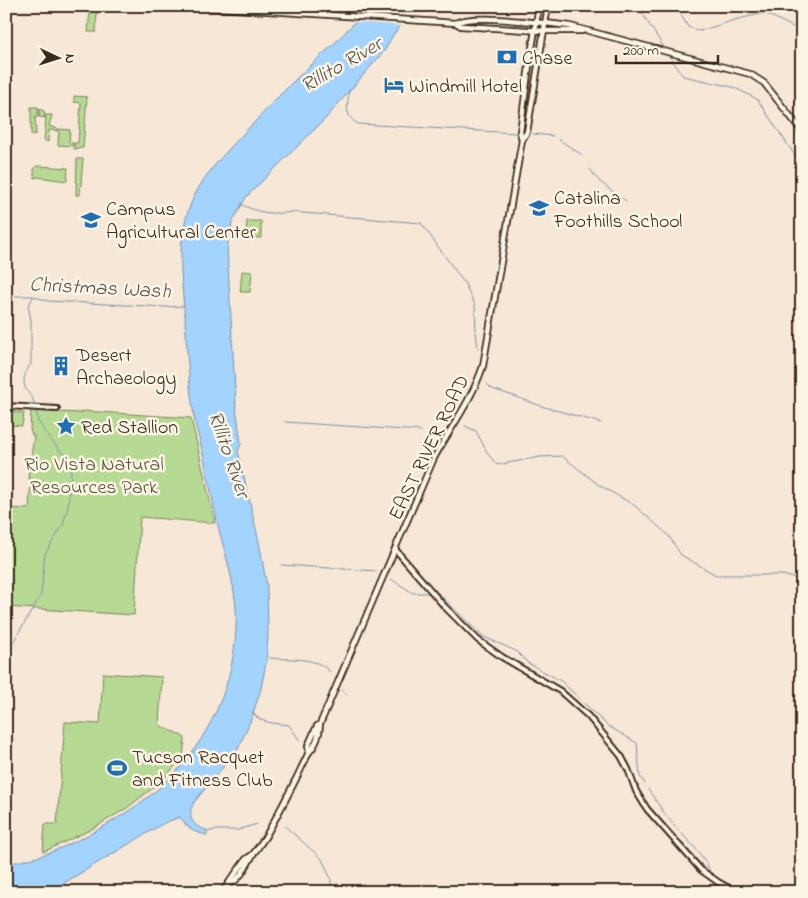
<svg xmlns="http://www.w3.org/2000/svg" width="808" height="898" viewBox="0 0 808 898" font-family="'Indie Flower',sans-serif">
  <rect width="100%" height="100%" fill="#f7e7d6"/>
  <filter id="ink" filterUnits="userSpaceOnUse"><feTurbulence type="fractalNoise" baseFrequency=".02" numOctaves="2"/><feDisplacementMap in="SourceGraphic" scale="10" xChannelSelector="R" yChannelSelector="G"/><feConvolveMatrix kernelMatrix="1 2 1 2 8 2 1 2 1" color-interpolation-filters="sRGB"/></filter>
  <g filter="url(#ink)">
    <g fill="#b6da94" stroke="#788259">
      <polygon points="90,10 97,10 96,32 88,32"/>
      <polygon points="74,96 87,97 83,148 74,149 74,143 78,143 81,103 74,102"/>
      <polygon points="31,107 38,107 38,117 35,117 36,134 31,135"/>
      <polygon points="39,109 44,111 45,118 46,115 52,115 49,126 58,129 58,131 49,130 48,142 44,140 46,118 39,117"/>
      <polygon points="59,129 70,130 69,142 73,143 73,146 58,145"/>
      <polygon points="77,159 83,159 80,195 76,195"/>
      <polygon points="38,166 68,168 67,181 38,177 34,178 34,170 35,167"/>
      <polygon points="247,221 261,221 261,238 246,237"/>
      <polygon points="242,271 252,272 250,292 240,292"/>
      <polygon points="31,411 82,413 83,411 191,418 215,523 140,517 134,615 6,607 6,508 29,509 31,479 28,478 34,436 32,435 30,429"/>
      <polygon points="11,412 24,413 22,426 10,425"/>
      <path d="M103,673l59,4 -3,47c8,7 17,7 26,14l-2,19 -20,23 -36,28 -37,22 -47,22 2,-28h12l8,-102 35,2z"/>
    </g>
    <path fill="#a2d4ff" stroke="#7990a5" d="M368,6h49l-24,29 -8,15 -60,69 -79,78 -14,26 -5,25 9,159 5,37 -3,7 21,91 8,45 1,47 -2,29 -5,25 -9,29 -14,32 -43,52c-9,13 -4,26 12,29v5c-16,-3 -19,-7 -27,-18l-16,6 -105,63 -16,6h-37v-28c10,-2 21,-4 31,-7 43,-14 104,-49 135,-81 44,-46 67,-105 64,-168 -2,-26 -10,-52 -17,-78 -5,-22 -9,-44 -14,-67 -2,-12 -6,-24 -9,-36 -7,-36 -9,-73 -11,-110 -3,-30 -7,-61 -1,-90 8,-42 34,-66 62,-96 16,-16 31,-34 48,-50 25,-24 53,-47 74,-75z"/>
    <polygon fill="#f7e7d6" points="362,10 415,13 404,26 353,22"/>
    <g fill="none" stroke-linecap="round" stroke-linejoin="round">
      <g stroke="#7990a5" stroke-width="1">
        <polyline points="676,6 688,27 700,31 738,19 765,13 801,31 802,34"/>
        <polyline points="638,7 665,49"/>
        <polyline points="668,54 683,76 733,87 757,99 802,166"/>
        <path d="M349,90c-1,14 -6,25 9,34l158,9"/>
        <polyline points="533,134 553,136"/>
        <polyline points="558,139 582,155"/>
        <polyline points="590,169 599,181 617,195"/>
        <polyline points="622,198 626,201"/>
        <path d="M241,204c15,9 34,11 51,8l129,11 44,61 10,21 1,27 2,16"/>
        <polyline points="6,296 33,296 48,301 166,307 184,306"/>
        <path d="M33,297l-5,9 3,14v44c-6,7 -10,19 -4,27 4,6 6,7 8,14"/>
        <polyline points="487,384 492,389 514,396 541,406 601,423"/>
        <polyline points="285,422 421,431"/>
        <polyline points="465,426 476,431 488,454 497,465 540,457 562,456 599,485 634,505 668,535 681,555 716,575 782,575 802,580"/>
        <polyline points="281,565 377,571"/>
        <polyline points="391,579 413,593 432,593"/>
        <polyline points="436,593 438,593 482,636 516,651 528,663 561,681 608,726 637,743 640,776 645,784"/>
        <polyline points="6,654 41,595 45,554 63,525 68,506 71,470 70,462 66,455 59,450 45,432 38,421 36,409"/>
        <path d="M270,658c20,2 47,-2 60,14"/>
        <polyline points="343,690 347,695"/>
        <path d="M253,713c7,11 24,10 36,12l11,16"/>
        <path d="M648,789c7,10 13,20 20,29 12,16 38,36 42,55"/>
        <polyline points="285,826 322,859 331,879 331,892"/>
        <polyline points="207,832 215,830 238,830 257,824"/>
        <polyline points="713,884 713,892"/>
      </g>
      <defs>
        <g id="tertiary">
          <polyline points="6,406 57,409"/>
          <polyline points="395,549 444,606 478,640 502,657 560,691 588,716 621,756 628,769 636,791 647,809 701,870 718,882 736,892"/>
        </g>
        <g id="secondary">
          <polyline points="545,23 570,26 750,74 764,83 802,131"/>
          <polyline points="544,31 582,31"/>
        </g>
        <g id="primary">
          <polyline points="188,6 456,23 461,26 544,31"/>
          <path d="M456,23c14,-9 70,-1 89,0"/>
          <polyline points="522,140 520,132 529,66 539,6"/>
          <path d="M320,724l-3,2 -9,20 1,6c7,-6 11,-19 11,-28l114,-266c17,-31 38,-58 49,-92l39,-226 5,-8 21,-126"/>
          <path d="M228,885c13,-5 19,-21 26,-32 4,-6 9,-12 13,-19 15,-27 29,-54 42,-82"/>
          <polyline points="222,892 246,859 252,855"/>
        </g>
      </defs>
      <use href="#tertiary" stroke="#3b2a1e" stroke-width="8"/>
      <use href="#secondary" stroke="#3b2a1e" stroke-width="8"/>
      <use href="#primary" stroke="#3b2a1e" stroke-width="8"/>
      <use href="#tertiary" stroke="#fcf5e5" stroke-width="4"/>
      <use href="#secondary" stroke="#fcf5e5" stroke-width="4.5"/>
      <use href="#primary" stroke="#fcf5e5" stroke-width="4.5"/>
    </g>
  </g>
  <defs>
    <symbol id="bank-bare" viewBox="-9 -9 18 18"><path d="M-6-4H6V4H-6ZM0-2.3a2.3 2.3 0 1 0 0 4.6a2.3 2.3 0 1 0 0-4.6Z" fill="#1f6fb2" stroke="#fcf5e5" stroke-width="2.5" paint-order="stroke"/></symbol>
    <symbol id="hotel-bare" viewBox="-9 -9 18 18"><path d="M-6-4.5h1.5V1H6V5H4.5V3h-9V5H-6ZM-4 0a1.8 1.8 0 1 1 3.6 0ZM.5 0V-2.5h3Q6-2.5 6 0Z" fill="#1f6fb2" stroke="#fcf5e5" stroke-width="2.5" paint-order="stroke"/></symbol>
    <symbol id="school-bare" viewBox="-9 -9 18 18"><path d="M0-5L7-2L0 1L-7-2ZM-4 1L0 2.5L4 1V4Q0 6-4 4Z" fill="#1f6fb2" stroke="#fcf5e5" stroke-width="2.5" paint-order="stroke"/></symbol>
    <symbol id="university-bare" viewBox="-9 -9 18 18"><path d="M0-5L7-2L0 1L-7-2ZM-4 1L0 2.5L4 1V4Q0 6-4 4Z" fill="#1f6fb2" stroke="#fcf5e5" stroke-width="2.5" paint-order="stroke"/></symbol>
    <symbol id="building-bare" viewBox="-9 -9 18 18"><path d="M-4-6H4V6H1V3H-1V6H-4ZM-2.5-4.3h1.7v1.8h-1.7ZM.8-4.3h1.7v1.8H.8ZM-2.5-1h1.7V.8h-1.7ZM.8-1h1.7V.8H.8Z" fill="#1f6fb2" stroke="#fcf5e5" stroke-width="2.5" paint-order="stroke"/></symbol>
    <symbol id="sight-bare" viewBox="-9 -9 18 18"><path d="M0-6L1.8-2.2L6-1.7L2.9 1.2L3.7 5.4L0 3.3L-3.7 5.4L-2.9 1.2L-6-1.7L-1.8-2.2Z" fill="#1f6fb2" stroke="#fcf5e5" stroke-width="2.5" paint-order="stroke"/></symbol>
    <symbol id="stadium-bare" viewBox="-9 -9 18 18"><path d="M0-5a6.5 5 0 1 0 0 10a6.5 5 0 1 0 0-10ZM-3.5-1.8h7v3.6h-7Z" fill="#1f6fb2" stroke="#fcf5e5" stroke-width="2.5" paint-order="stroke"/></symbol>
  </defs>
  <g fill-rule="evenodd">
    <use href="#bank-bare" x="493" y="43" width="28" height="28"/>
    <use href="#hotel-bare" x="380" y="71" width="28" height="28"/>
    <use href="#school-bare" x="525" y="194" width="28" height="28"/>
    <use href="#university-bare" x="77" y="206" width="28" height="28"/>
    <use href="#building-bare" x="47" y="352" width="28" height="28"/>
    <use href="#sight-bare" x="52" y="412" width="28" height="28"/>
    <use href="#stadium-bare" x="103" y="754" width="28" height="28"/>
  </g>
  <g text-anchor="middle" stroke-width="5" stroke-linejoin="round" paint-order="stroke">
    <g font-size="20" fill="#3b2a1e" stroke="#fcf5e5" text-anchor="start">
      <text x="522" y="64">Chase</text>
      <text x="409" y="92">Windmill Hotel</text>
      <text x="554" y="204">Catalina<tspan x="554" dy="23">Foothills School</tspan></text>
      <text x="106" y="215">Campus<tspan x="106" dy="23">Agricultural Center</tspan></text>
      <text x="76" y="361">Desert<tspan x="76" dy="23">Archaeology</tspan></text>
      <text x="81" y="433">Red Stallion</text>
      <text x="132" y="763">Tucson Racquet<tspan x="132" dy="23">and Fitness Club</tspan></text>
    </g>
    <g font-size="20" fill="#3b2a1e" stroke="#fcf5e5">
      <text transform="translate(428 447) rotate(-64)" y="7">EAST RIVER ROAD</text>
    </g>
    <g font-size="20" fill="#5a563c" stroke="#fcf5e5">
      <text x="94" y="470">Rio Vista Natural<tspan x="94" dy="23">Resources Park</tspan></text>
    </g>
    <g font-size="21" font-style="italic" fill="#555456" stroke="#fcf5e5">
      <text transform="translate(341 64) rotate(-30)" y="7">Rillito River</text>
      <text transform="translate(100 287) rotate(3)" y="7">Christmas Wash</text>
      <text transform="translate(230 454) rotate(71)" y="7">Rillito River</text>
    </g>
  </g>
  <rect width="808" height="898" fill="none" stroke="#fcf5e5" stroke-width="25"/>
  <rect x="12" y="12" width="783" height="873" fill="none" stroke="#3b2a1e" stroke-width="2" filter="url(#ink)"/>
  <g transform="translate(58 58) rotate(94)" stroke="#fcf5e5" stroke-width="4" paint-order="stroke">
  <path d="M0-4L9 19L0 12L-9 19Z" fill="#3b2a1e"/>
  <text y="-8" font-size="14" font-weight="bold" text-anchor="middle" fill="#3b2a1e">N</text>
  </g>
  <path d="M616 55v8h102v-8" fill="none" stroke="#3b2a1e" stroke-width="2.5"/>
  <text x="623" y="55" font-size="15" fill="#3b2a1e" stroke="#fcf5e5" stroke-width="4" paint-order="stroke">200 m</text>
</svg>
